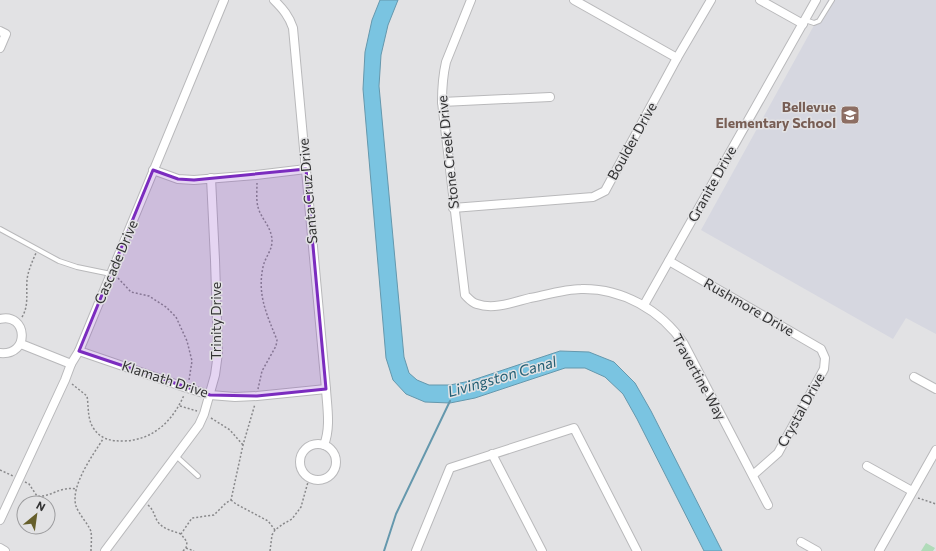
<svg xmlns="http://www.w3.org/2000/svg" width="936" height="551" viewBox="0 0 936 551" font-family="Commissioner,sans-serif">
  <rect width="100%" height="100%" fill="#e2e2e4"/>
  <polygon fill="#d6d7e0" points="828,0 936,0 936,334 906,318 893,339 701,230"/>
  <polygon fill="#b0dbb9" points="926,543 935,548 933,551 921,551"/>
  <polygon fill="#7ac4e1" stroke="#6598ad" points="380,0 398,0 388,25 381,55 379,86 404,357 409,373 417,380 429,385 450,385 470,381 560,351 589,352 614,362 635,383 651,411 722,551 704,551 637,419 623,394 605,377 585,368 565,368 475,398 450,403 425,402 406,394 393,380 386,358 363,89 365,52 372,20"/>
  <g fill="none" stroke-linecap="round" stroke-linejoin="round">
    <polyline stroke="#6598ad" stroke-width="2" points="384,551 396,514 450,401"/>
    <defs>
      <g id="lane">
        <polyline points="805,20 814,23 819,21 832,0"/>
        <polyline points="0,229 59,261 77,267 111,274"/>
        <polyline points="176,456 198,476"/>
      </g>
      <g id="street">
        <path d="M274,0c9,9 15,16 19,28l33,361c1,18 5,38 -2,56"/>
        <path d="M471,0l-25,62c-3,13 -4,26 -4,40l23,193c3,3 7,8 12,9 17,6 37,-2 53,-6 15,-3 37,-9 51,-9 41,-1 80,21 103,55l84,161"/>
        <polyline points="574,0 677,58"/>
        <polyline points="760,0 803,24"/>
        <polyline points="0,31 6,34 0,48"/>
        <polyline points="442,102 550,97"/>
        <polyline points="153,170 178,179 194,180 256,175 306,169"/>
        <polyline points="453,208 593,197 605,191 677,58 711,0"/>
        <polyline points="669,261 821,349 825,358 824,369 778,453 753,475"/>
        <polyline points="644,305 816,0"/>
        <path d="M0,319c27,-7 31,37 0,34"/>
        <polyline points="21,344 71,364"/>
        <polyline points="79,351 187,388 210,395 235,397 257,396 326,389"/>
        <polyline points="914,377 936,389"/>
        <circle cx="318" cy="462" r="18"/>
        <polyline points="492,454 542,551"/>
        <polyline points="867,466 912,491"/>
        <polyline points="0,520 65,380 71,364 79,351 224,0"/>
        <polyline points="801,542 817,551"/>
        <polyline points="0,548 5,551"/>
        <polyline points="105,551 199,425 204,414 215,375 218,353 215,260 211,178"/>
        <polyline points="416,551 450,468 574,428 637,551"/>
        <polyline points="879,551 936,450"/>
      </g>
    </defs>
    <use href="#lane" stroke="#b9b9bb" stroke-width="6"/>
    <use href="#street" stroke="#b9b9bb" stroke-width="10"/>
    <g stroke="#88888a" stroke-width="1.5" stroke-dasharray="2 2" stroke-linecap="butt">
      <path d="M257,183c0,7 -1,17 1,24 3,12 14,20 14,34 0,10 -7,16 -9,26 -6,28 4,48 14,73l-1,6 -14,25 -4,18"/>
      <polyline points="118,278 131,292 149,296 166,307 176,317 187,341 192,361 189,380"/>
      <path d="M22,317c7,-11 4,-24 5,-37 1,-9 5,-18 9,-27"/>
      <path d="M72,384l15,12c2,12 0,23 7,33 8,11 17,12 30,12 29,-1 49,-20 60,-46"/>
      <polyline points="180,406 197,411"/>
      <polyline points="211,418 230,430 243,445"/>
      <polyline points="0,470 13,476"/>
      <path d="M25,482l4,2 8,12c13,2 22,-10 39,-7"/>
      <polyline points="918,498 936,504"/>
      <polyline points="231,500 236,504 268,521 275,530"/>
      <path d="M148,505c6,5 6,11 10,17 5,7 15,9 23,12"/>
      <polyline points="186,548 194,551"/>
      <path d="M91,551c0,-6 1,-13 0,-19 -1,-6 -12,-17 -15,-26 -6,-20 17,-51 27,-67"/>
      <polyline points="183,551 186,548 187,542 181,534 192,518 214,515 226,503 231,500 243,445 255,404"/>
      <polyline points="270,551 272,535 275,530 283,524 292,519 301,507 308,482 311,478"/>
    </g>
    <use href="#lane" stroke="#fff" stroke-width="4"/>
    <use href="#street" stroke="#fff" stroke-width="8"/>
  </g>
  <path fill="#7b2cbf" fill-opacity="0.2" stroke="#7b2cbf" stroke-width="3" stroke-linejoin="round" d="M306,169l20,220 -69,7 -47,-1 -131,-44 74,-181 25,9 16,1z"/>
  <defs>
    <symbol id="school-square" viewBox="-11 -11 22 22"><rect x="-9" y="-9" width="18" height="18" rx="4" fill="#8d6e63" stroke="#e2e2e4"/><path d="M0-5L7-2L0 1L-7-2ZM-4 1L0 2.5L4 1V4Q0 6-4 4Z" fill="#fff"/></symbol>
  </defs>
  <g fill-rule="evenodd">
    <use href="#school-square" x="839" y="104" width="22" height="22"/>
  </g>
  <g text-anchor="middle" stroke-width="3" stroke-linejoin="round" paint-order="stroke">
    <g font-size="14" font-weight="bold" fill="#785e54" stroke="#e2e2e4" text-anchor="end">
      <text x="836" y="112">Bellevue<tspan x="836" dy="16">Elementary School</tspan></text>
    </g>
    <g font-size="14" fill="#333334" stroke="#e2e2e4">
      <text transform="translate(632 141) rotate(-61)" y="5">Boulder Drive</text>
      <text transform="translate(448 152) rotate(-96)" y="5">Stone Creek Drive</text>
      <text transform="translate(712 184) rotate(-61)" y="5">Granite Drive</text>
      <text transform="translate(308 191) rotate(-95)" y="5">Santa Cruz Drive</text>
      <text transform="translate(116 262) rotate(-67)" y="5">Cascade Drive</text>
      <text transform="translate(749 307) rotate(30)" y="5">Rushmore Drive</text>
      <text transform="translate(216 321) rotate(-90)" y="5">Trinity Drive</text>
      <text transform="translate(699 377) rotate(61)" y="5">Travertine Way</text>
      <text transform="translate(165 379) rotate(18)" y="5">Klamath Drive</text>
      <text transform="translate(801 410) rotate(-61)" y="5">Crystal Drive</text>
    </g>
    <g font-size="15" font-style="italic" fill="#245f74" stroke="#e2e2e4">
      <text transform="translate(502 377) rotate(-16)" y="5">Livingston Canal</text>
    </g>
  </g>
  <g transform="translate(36 515) rotate(29)"><circle r="19" fill="#e2e2e4" stroke="#9c9c9e"/>
  <path d="M0-3L7 15L0 10L-7 15Z" fill="#665f2b"/>
  <text y="-6" font-size="11" font-weight="bold" text-anchor="middle" fill="#333334">N</text>
  </g>
</svg>
